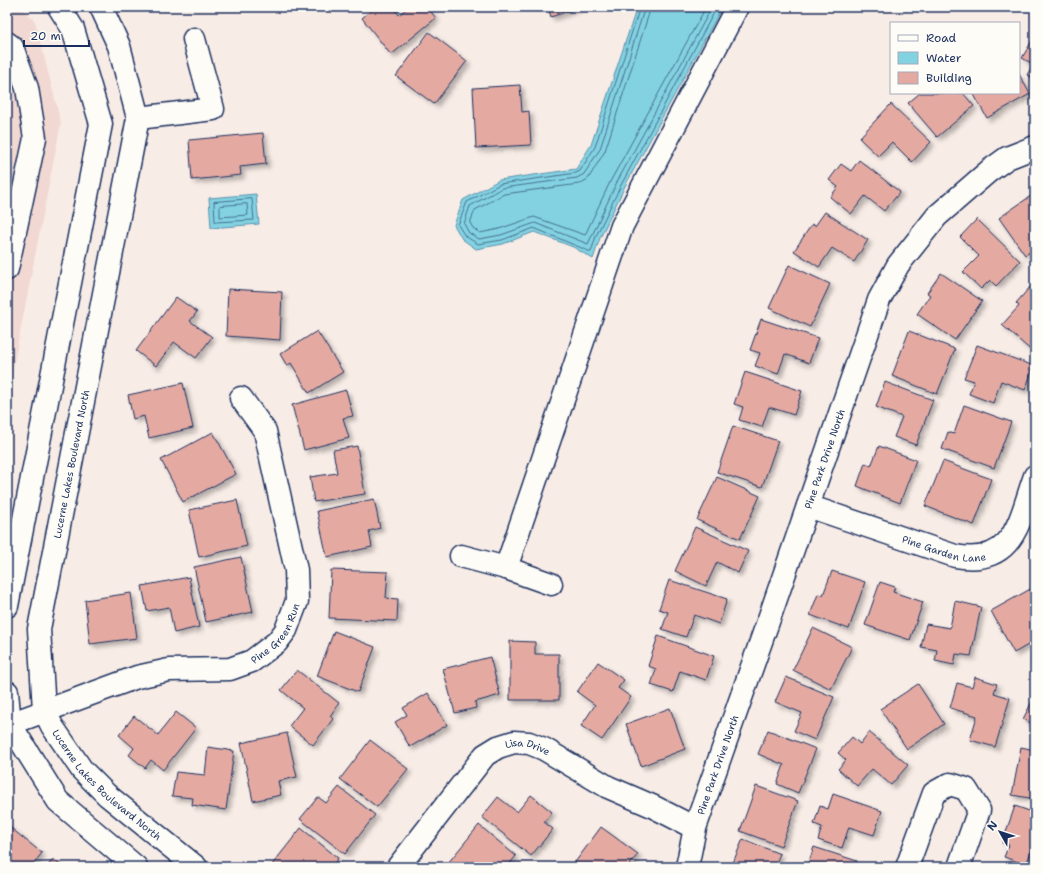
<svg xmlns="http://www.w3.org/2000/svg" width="1042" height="874" viewBox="0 0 1042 874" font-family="'Shantell Sans',sans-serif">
  <defs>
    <filter id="shadow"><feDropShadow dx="3.5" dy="3.5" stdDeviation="2" flood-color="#0004"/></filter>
  </defs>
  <rect width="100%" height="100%" fill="#f8ece6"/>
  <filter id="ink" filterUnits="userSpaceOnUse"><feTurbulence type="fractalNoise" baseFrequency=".025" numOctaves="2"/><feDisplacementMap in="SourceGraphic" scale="8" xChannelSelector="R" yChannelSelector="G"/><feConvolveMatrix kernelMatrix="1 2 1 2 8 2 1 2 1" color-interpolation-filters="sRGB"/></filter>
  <g filter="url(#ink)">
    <polygon fill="#f2d8d2" points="7,7 19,7 35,21 61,123 7,399"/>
    <g fill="#83d2e1" stroke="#5991ad">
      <polygon points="637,7 721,7 720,11 625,186 600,238 593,259 573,247 534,232 503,244 476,249 462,239 454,225 463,200 499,180 576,169 591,145"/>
      <polygon points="256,194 259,224 211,228 209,198"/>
    </g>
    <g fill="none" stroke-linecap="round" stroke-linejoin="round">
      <g stroke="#457092" stroke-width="1">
        <polyline points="640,7 595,147 580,171 576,173 500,184 467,202 458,225 465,236 478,244 502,240 534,228 591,252 596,236 621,185 717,7"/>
        <polyline points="645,7 600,149 584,174 577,178 502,188 470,206 464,224 469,233 479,239 501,235 535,223 588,244 617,182 712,7"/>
        <polyline points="651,7 605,151 588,179 579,184 504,194 475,210 470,223 473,228 480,233 499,229 534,217 585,235 611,180 706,7"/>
        <polygon points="252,199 254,220 215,222 214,202"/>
        <polygon points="247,204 248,215 220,217 220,206"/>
      </g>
    </g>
    <g fill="#e4aaa2" stroke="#1b2f5e" filter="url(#shadow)">
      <polygon points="375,7 393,7 399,15 408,7 427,7 436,18 391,55 362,18"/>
      <polygon points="548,7 580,7 551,17"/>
      <polygon points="429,32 467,61 434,104 396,76"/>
      <polygon points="1033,39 1035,40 1035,79 1027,75 1033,64 1022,58"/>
      <polygon points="1019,74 1030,94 987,118 973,93 1019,93"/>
      <polygon points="520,85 522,112 529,111 531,145 476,148 473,88"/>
      <polygon points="920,93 963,93 974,106 937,137 908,103"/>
      <polygon points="891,104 931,142 912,162 892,142 878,156 859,138"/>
      <polygon points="263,133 266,164 240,167 241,175 192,180 189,140"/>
      <polygon points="859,160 900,192 884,211 865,196 851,214 830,197 838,187 829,180 841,164 851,171"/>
      <polygon points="1035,193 1035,249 1025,255 999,218"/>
      <polygon points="825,212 868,240 854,262 832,248 819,267 794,251 812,224 815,226"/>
      <polygon points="977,219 1020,261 996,286 990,280 981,289 963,272 979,256 960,237"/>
      <polygon points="789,265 830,284 810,327 769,308"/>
      <polygon points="941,273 982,301 955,340 917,314 930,295 927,293"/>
      <polygon points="1031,286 1035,290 1035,354 1002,325 1019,306 1016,303"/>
      <polygon points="228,289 282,292 280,340 226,336"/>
      <polygon points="176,297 197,312 190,321 212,337 196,358 174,342 156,366 136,351"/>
      <polygon points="761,319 818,338 809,363 785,354 778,374 755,366 760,353 750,350"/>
      <polygon points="317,331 343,372 309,393 291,363 287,366 280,354"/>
      <polygon points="909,331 955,349 937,394 892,376"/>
      <polygon points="977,345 1034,366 1025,390 1001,381 993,403 969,394 974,381 964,378"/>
      <polygon points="745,372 802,391 794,415 769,407 762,427 739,420 743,407 734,404"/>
      <polygon points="885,382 933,400 916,445 894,437 902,417 876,407"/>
      <polygon points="183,383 193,428 149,438 144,416 133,419 128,395"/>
      <polygon points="346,390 353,416 343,418 349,438 304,450 292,405"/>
      <polygon points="964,405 1011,422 994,468 942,449 948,432 954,434"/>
      <polygon points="733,426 778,441 762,487 717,472"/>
      <polygon points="213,432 236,474 183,502 161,460"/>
      <polygon points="357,446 365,494 314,502 310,477 337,473 333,450"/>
      <polygon points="879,446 916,460 900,503 857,486 865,463 871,466"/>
      <polygon points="943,461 991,479 974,525 925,506"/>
      <polygon points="717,477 760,496 740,539 697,520"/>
      <polygon points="374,499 380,528 369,531 372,547 327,557 317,511"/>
      <polygon points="237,500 247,546 199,557 189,510"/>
      <polygon points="695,527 748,551 738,573 717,562 706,586 675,571"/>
      <polygon points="241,557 253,612 206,622 194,567"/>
      <polygon points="331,570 388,572 386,598 398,599 397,621 329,618"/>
      <polygon points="832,571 865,582 849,629 810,615 818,594 823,595"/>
      <polygon points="189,577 199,627 174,633 169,607 147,611 142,586"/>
      <polygon points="669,580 727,599 719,624 694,615 686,637 662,629 668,612 659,609"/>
      <polygon points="880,582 895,587 893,592 923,602 910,640 865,625"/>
      <polygon points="1034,587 1035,641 1014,653 991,611"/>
      <polygon points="131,593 137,638 90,644 85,600"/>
      <polygon points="955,601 981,607 971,656 956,654 954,665 935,661 937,650 921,647 926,624 950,628"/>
      <polygon points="813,628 852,647 831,689 793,670"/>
      <polygon points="334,631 375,647 358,692 317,676"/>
      <polygon points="658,636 714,656 706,680 680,671 673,692 651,685 656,669 648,666"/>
      <polygon points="510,641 535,642 535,654 559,654 559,700 510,700"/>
      <polygon points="490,657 500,695 475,702 476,708 455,713 443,669"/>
      <polygon points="598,662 624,680 618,688 631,697 602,740 581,726 595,705 577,692"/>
      <polygon points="297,670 339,703 330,716 333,719 313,745 289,726 303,708 281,690"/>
      <polygon points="786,677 834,697 815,740 794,731 802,713 775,702"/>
      <polygon points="975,677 997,684 994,693 1010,698 995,747 970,740 977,716 950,708 957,683 972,687"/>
      <polygon points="918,684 944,724 907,749 880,709"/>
      <polygon points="428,693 447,725 410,747 395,722 407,715 403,708"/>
      <polygon points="1035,696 1035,725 1023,719"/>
      <polygon points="670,708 685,749 641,766 626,724"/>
      <polygon points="176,712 196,728 163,770 151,760 145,768 129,755 134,748 119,735 134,716 158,735"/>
      <polygon points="768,730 816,749 798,793 777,784 784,765 758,754"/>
      <polygon points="869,732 908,765 891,785 872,769 857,786 838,769 846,760 838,753 852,737 860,744"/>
      <polygon points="287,733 297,777 278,781 281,795 253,801 241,743"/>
      <polygon points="370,740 408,769 377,807 340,779"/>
      <polygon points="208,747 234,751 226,810 192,805 193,798 172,796 176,772 205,775"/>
      <polygon points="1021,747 1035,750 1035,799 1012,795"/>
      <polygon points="756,786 798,801 781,846 740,831"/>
      <polygon points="339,787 375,815 345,854 300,819 318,797 326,803"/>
      <polygon points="833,794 882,811 874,835 849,827 842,848 818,840 822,827 814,824 820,806 828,809"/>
      <polygon points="531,795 552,812 544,822 553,829 531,856 482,817 498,797 517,812"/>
      <polygon points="1015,806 1035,813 1035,841 1026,865 1004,857 1009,845 1002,843"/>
      <polygon points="7,825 42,853 31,867 7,867"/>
      <polygon points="479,825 516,856 507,867 453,867 448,863"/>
      <polygon points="601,827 638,854 628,867 575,867 573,865"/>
      <polygon points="301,828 338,858 332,867 271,866"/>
      <polygon points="743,839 780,854 774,867 731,867"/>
      <polygon points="814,847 857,861 855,867 807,867"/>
      <polygon points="53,859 63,867 47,867"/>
    </g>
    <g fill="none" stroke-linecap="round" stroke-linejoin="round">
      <defs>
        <g id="minor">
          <path id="s1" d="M101,7l18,39 19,72 -99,511 5,81 8,16 30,44 25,25 89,72"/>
          <polyline points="7,43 12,47 27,88 35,138 7,269"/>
          <polyline points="138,118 213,109 194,39"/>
          <path id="s2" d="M808,506l147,50c60,11 64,-36 80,-80"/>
          <polyline points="461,556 506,568 622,226 737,7"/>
          <polyline points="506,568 551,584"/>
          <polyline points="7,606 101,124 73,29 59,7"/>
          <polyline points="7,692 10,724 58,801 136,867"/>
          <path id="s3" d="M7,725l130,-48 32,-7 61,-1 22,-8 25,-19 9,-12 11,-29 -1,-31 -31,-139 -24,-33"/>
          <path id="s4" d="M398,867l87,-112 13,-8 16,-5 15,1 15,6 64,38 44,19 43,22"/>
          <path id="s5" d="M687,867l8,-39 75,-212 109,-316 19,-35 39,-49 52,-45 18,-13 28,-11"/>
          <polyline points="907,867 934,793 950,784 966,789 979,810 959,867"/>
        </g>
      </defs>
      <use href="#minor" stroke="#1b2f5e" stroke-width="25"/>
      <use href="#minor" stroke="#fdfcf7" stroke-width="22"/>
    </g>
  </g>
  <g text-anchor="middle" stroke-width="3" stroke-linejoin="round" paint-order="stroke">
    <g font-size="10" fill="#1b2f5e" stroke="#fdfcf7">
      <text dy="4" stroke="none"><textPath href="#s5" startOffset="431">Pine Park Drive North</textPath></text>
      <text transform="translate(71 464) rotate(-79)" y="4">Lucerne Lakes Boulevard North</text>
      <text dy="4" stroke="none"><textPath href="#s2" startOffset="143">Pine Garden Lane</textPath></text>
      <text dy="4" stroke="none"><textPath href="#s3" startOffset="293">Pine Green Run</textPath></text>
      <text dy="4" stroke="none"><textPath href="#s4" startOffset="188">Lisa Drive</textPath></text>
      <text dy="4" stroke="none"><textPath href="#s5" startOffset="107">Pine Park Drive North</textPath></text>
      <text dy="4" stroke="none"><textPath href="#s1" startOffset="818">Lucerne Lakes Boulevard North</textPath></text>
    </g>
  </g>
  <rect width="1042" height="874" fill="none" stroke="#fdfcf7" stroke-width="24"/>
  <rect x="12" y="12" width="1018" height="850" fill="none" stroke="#1b2f5e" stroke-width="1.5" filter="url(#ink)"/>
  <rect x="890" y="22" width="130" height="72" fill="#fdfcf7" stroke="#a3aaba"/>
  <rect x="898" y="35" width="20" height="6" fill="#fdfcf7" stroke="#a3aaba"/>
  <text x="926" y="42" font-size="12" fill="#1b2f5e">Road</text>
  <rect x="898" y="52" width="20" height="12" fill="#83d2e1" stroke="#a3aaba"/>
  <text x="926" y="62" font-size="12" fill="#1b2f5e">Water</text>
  <rect x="898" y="72" width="20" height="12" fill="#e4aaa2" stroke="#a3aaba"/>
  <text x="926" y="82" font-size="12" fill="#1b2f5e">Building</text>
  <g transform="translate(1000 832) rotate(309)" stroke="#fdfcf7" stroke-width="3" paint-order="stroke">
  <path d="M0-3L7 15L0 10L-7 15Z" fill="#1b2f5e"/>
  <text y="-6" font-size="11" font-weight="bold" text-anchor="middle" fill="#1b2f5e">N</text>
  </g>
  <path d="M24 40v6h65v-6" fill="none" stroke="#1b2f5e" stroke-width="2"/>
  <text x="30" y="40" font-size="12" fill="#1b2f5e" stroke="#fdfcf7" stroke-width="3" paint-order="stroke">20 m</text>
</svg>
